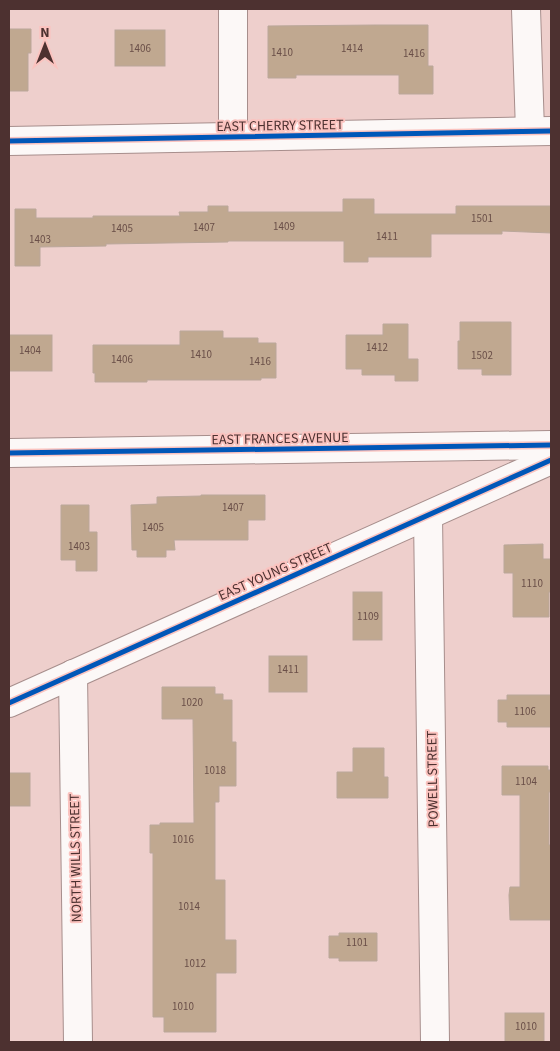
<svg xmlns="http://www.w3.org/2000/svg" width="560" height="1051" viewBox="0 0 560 1051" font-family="'Source Sans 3',sans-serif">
  <rect width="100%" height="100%" fill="#eecfcc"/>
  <g fill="#c0a890" stroke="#baa79a">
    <polygon points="376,25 428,25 428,66 433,66 433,94 399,94 399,75 296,75 296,78 268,78 268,26"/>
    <polygon points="9,29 31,29 31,53 28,53 28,91 9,91"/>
    <rect x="115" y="30" width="50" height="36"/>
    <polygon points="343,199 374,199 374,214 456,214 456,206 551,206 551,233 502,231 502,234 431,234 431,257 368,257 368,262 344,262 344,241 228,241 228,242 106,244 106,246 40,247 40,266 15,266 15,209 36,209 36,218 93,218 93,216 180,216 179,212 208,212 208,206 228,206 228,212 343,212"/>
    <polygon points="460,322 511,322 511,375 482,375 482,369 458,369 458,341 460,341"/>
    <polygon points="383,324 408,324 408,359 418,359 418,381 395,381 395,375 362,375 362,369 346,369 346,335 383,335"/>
    <polygon points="180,331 223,331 223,338 258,338 258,343 276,343 276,378 261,378 261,380 147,380 147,382 95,382 95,373 93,373 93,345 180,345"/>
    <rect x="9" y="335" width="43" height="36"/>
    <polygon points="201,495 265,495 265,520 248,520 248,540 174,540 175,550 166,550 166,557 137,557 137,550 132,550 131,505 157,504 157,497 201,496"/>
    <polygon points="61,505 89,505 89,532 97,532 97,571 76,571 76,560 61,560"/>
    <polygon points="543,544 543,559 551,559 551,592 549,592 549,617 513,617 513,573 504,573 504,545"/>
    <rect x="353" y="592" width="29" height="48"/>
    <rect x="269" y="656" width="38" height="36"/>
    <polygon points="162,687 215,687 215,694 223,694 223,700 232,700 232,742 236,742 236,786 219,786 219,802 215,802 215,880 225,880 225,940 236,940 236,973 216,973 216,1032 164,1032 164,1017 153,1017 153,853 150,853 150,825 160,825 160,823 194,823 193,719 162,719"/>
    <polygon points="507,695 551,695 551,727 507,727 507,722 498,722 498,700 507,700"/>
    <polygon points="353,748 384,748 384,777 388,777 388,798 337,798 337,772 353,772"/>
    <polygon points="502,766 548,766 548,770 551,770 551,792 549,792 549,845 551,845 551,920 510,920 509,895 510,887 520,887 520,795 502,795"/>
    <rect x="9" y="773" width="21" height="33"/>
    <polygon points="339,933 377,933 377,961 339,961 339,958 329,958 329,936 339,936"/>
    <rect x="505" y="1013" width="39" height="29"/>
  </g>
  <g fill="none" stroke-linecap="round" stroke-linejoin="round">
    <defs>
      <g id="minor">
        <polyline points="233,9 233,137"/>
        <polyline points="526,9 530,131"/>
        <polyline points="9,453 551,445"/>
        <polyline points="428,516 435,1042"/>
        <polyline points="73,674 78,1042"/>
        <polyline points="9,703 551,460"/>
      </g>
      <polyline id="tertiary" points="9,141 551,131"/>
    </defs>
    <use href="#minor" stroke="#a78e8c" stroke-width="30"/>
    <use href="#tertiary" stroke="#a78e8c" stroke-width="30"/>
    <use href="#minor" stroke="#fcf8f7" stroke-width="28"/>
    <use href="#tertiary" stroke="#fcf8f7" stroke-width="28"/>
    <defs>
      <g id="cycleway">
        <polyline points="9,141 551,131"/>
        <polyline points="9,453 551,445"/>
        <polyline points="9,703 551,460"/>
      </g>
    </defs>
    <use href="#cycleway" stroke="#fbc3bf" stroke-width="8"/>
    <use href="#cycleway" stroke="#0057b8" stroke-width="5"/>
  </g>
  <g text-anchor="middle" stroke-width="4" stroke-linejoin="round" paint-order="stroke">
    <g font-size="11" fill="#6a4f48">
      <text x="140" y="52">1406</text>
      <text x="352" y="52">1414</text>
      <text x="282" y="56">1410</text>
      <text x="414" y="57">1416</text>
      <text x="482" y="222">1501</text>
      <text x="284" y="230">1409</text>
      <text x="204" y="231">1407</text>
      <text x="122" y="232">1405</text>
      <text x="387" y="240">1411</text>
      <text x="40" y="243">1403</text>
      <text x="377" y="351">1412</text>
      <text x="30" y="354">1404</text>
      <text x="201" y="358">1410</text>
      <text x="482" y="359">1502</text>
      <text x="122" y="363">1406</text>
      <text x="260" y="365">1416</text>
      <text x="233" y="511">1407</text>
      <text x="153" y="531">1405</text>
      <text x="79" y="550">1403</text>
      <text x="532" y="587">1110</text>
      <text x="368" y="620">1109</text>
      <text x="288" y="673">1411</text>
      <text x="192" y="706">1020</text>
      <text x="525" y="715">1106</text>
      <text x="215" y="774">1018</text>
      <text x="526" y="785">1104</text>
      <text x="183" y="843">1016</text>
      <text x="189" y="910">1014</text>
      <text x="357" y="946">1101</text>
      <text x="195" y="967">1012</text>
      <text x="183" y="1010">1010</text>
      <text x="526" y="1030">1010</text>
    </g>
    <g font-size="14" fill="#4d3130" stroke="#fbc3bf">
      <text transform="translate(280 125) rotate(-1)" y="5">EAST CHERRY STREET</text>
      <text transform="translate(280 438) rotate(-1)" y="5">EAST FRANCES AVENUE</text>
      <text transform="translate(275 571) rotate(-24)" y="5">EAST YOUNG STREET</text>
      <text transform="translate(432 779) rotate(-91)" y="5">POWELL STREET</text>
      <text transform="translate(75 858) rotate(-91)" y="5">NORTH WILLS STREET</text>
    </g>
  </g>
  <rect width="560" height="1051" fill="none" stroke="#4d3130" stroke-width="20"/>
  <g transform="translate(45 45)" stroke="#fbc3bf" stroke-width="4" paint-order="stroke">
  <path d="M0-4L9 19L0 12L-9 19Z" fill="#4d3130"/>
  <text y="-8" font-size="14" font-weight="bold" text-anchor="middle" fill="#4d3130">N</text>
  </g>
</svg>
